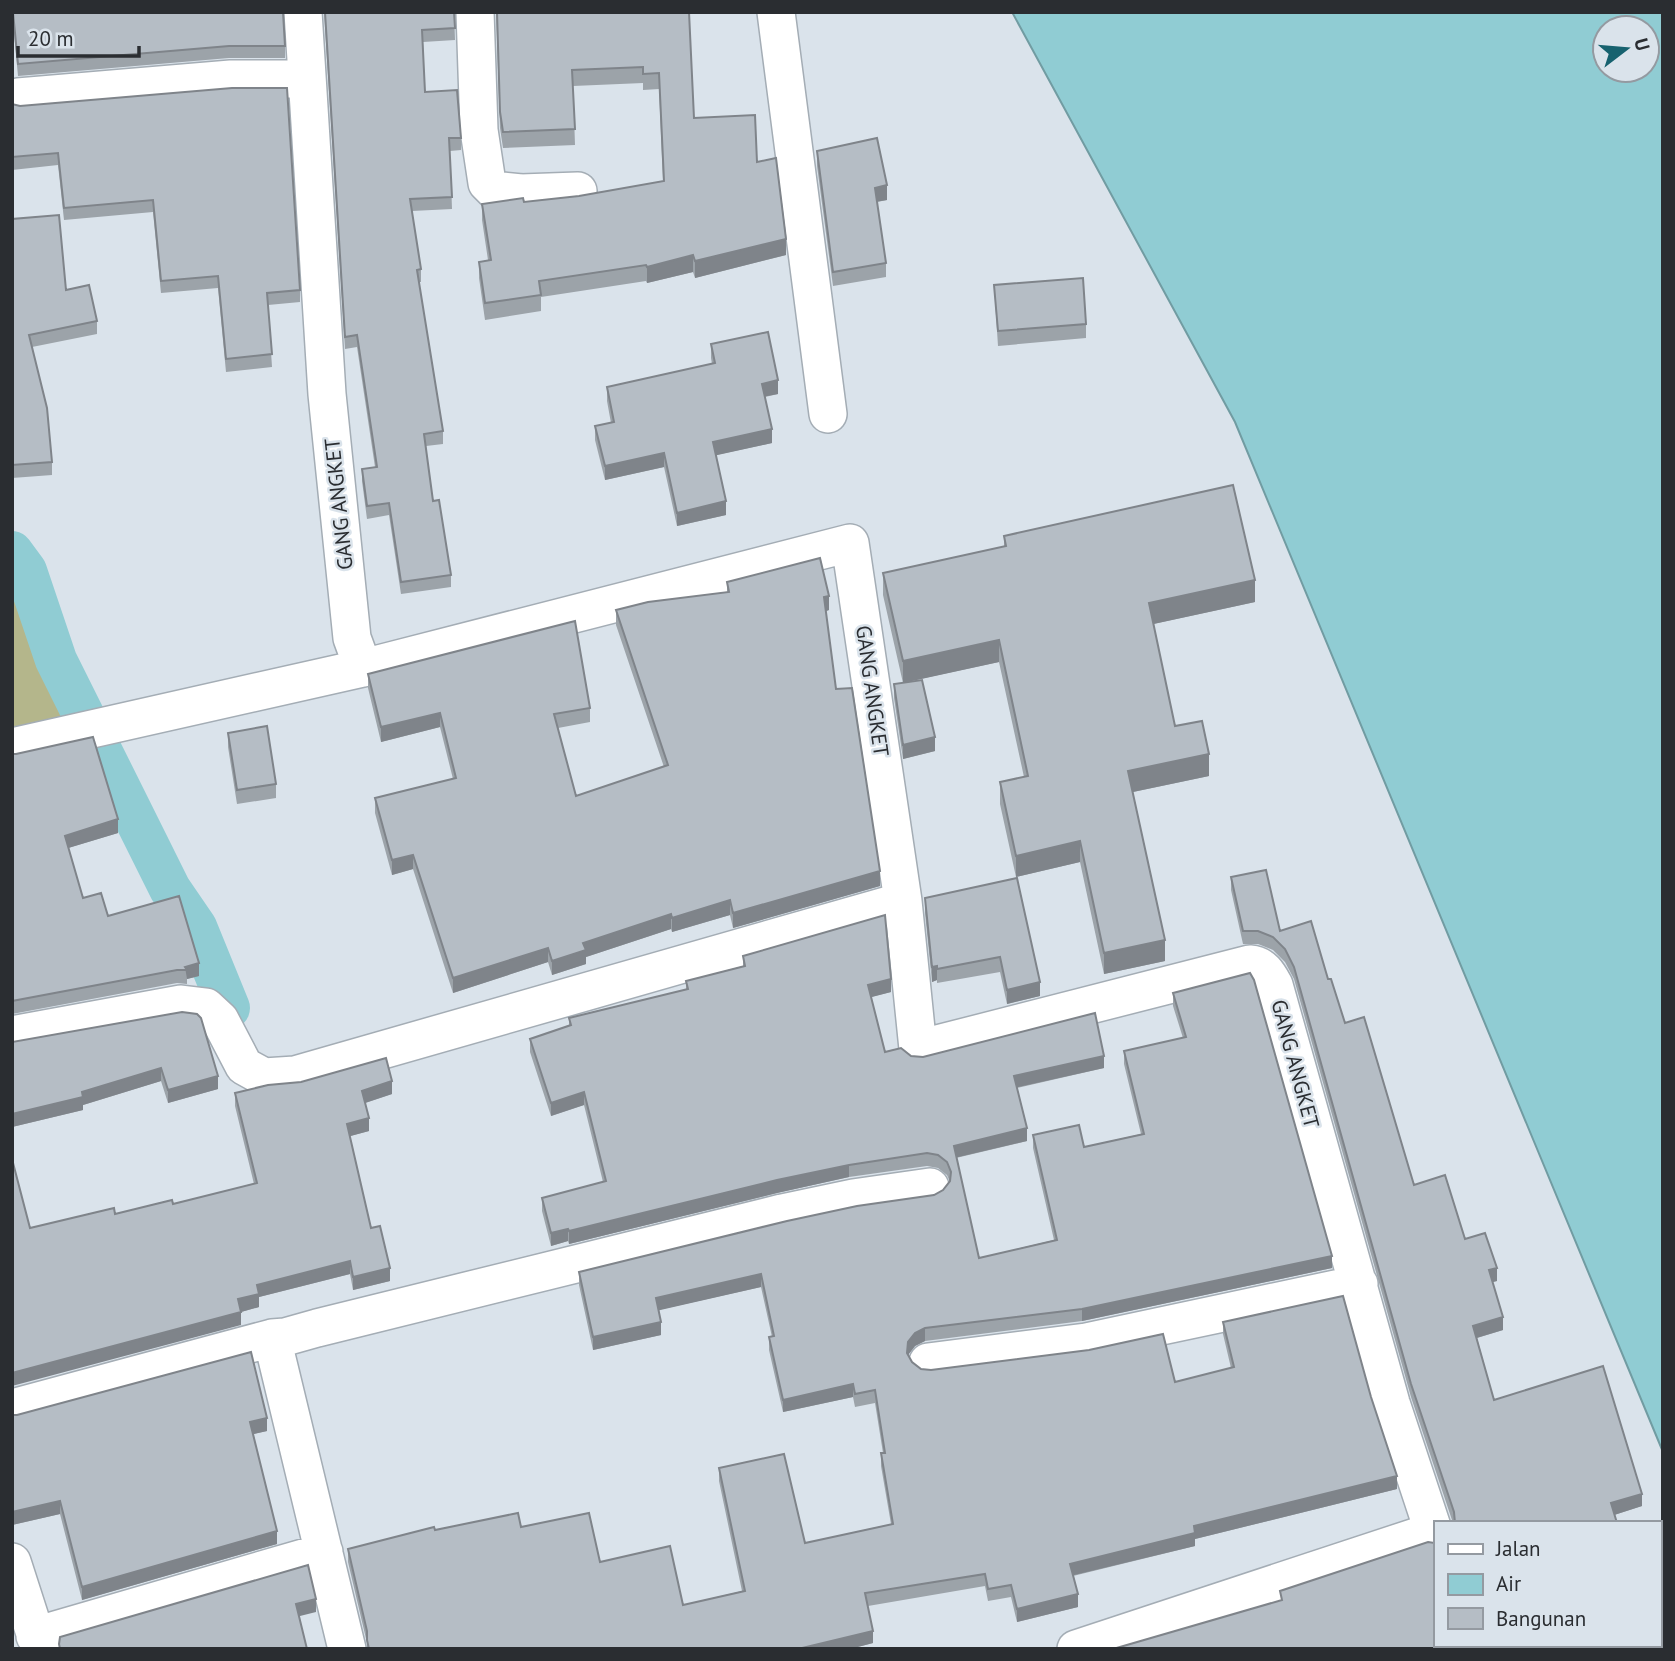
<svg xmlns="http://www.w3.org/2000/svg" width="1675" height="1661" viewBox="0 0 1675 1661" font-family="'PT Sans',sans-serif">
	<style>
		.green { fill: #b4b68b }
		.water { fill: #90ccd3; stroke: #719ca2; stroke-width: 2; fill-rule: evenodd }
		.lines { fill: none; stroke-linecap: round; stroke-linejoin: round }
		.canal { stroke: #90ccd3; stroke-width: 42 }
		.street-casing { stroke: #a4adb5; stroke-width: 40 }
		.street { stroke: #fff; stroke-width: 37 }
		.wall { fill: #9ca3a9 }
		.shaded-wall { fill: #7f848a }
		.building { fill: #b5bdc5; stroke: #7f848a; stroke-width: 2 }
		.labels { text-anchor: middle; stroke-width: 5; stroke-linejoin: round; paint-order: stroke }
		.street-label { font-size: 21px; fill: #2a2d31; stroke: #dae3eb }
	</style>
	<rect width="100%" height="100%" fill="#dae3eb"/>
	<path class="green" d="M 12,580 L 37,631 L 60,692 L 63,735 L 12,747 Z"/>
	<path class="water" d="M 1012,12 L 1663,12 L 1663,1452 L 1235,422 ZM 1605,28 L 1647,28 L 1647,70 L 1605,70 Z"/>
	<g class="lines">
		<path class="canal" d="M 12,552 L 26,571 L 56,660 L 170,889 L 196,927 L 229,1008"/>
		<g class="street-casing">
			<path id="street" d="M 303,12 L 327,394 L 352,638 L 363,668 L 850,543 L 903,901 L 918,1049 L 1250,964 C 1263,965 1268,974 1274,985 L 1391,1403 L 1435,1536
				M 475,12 L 479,130 L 487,183 L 494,190 L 521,193 L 578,191
				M 776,12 L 828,414
				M 18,97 L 231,79 L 305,79
				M 12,747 L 363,668
				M 12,1035 L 181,1004 L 206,1007 L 220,1020 L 244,1066 L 264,1077 L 295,1075 L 903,901
				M 272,1338 L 347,1649
				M 928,1362 L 1086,1342 L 1359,1284
				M 12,1408 L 272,1338 L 285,1337 L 317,1328 L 782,1213 L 853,1198 L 930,1187
				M 12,1562 L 40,1649
				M 35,1636 L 324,1552
				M 1469,1645 L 1470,1649
				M 1076,1649 L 1434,1531"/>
		</g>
		<use href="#street" class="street"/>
	</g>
	<path class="wall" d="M 12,12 L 285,46 L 285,58 L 229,58 L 18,76 Z
		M 324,12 L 454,12 L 455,40 L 423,42 L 425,92 L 461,138 L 461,150 L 450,151 L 452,209 L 412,211 L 421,269 L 421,282 L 419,282 L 443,431 L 443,444 L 426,446 L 433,501 L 451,575 L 451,587 L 401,594 L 389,515 L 367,519 L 362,481 L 362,469 L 375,467 L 357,347 L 345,349 Z
		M 496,12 L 689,12 L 694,118 L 757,162 L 786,255 L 695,278 L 693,272 L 647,283 L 646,281 L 541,297 L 541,311 L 485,320 L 479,278 L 479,262 L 488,260 L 482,220 L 482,204 L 524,202 L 579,196 L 663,181 L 659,89 L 643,90 L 643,83 L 573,86 L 575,145 L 503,148 L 500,128 Z
		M 12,104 L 300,290 L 300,302 L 268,305 L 272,367 L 226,372 L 218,288 L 161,293 L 153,212 L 64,220 L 58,165 L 12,170 Z
		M 817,151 L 887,200 L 877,202 L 886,263 L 886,277 L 833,286 L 817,166 Z
		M 12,219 L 66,290 L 97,321 L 97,334 L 32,347 L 52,462 L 52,475 L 12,478 Z
		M 994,285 L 1086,324 L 1086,338 L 998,346 Z
		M 711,344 L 778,394 L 765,397 L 772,443 L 716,455 L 726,515 L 677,526 L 664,467 L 605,480 L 595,440 L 595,426 L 611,423 L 607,401 L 607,387 L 712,364 L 711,358 Z
		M 1004,536 L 1255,602 L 1153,624 L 1175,726 L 1209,776 L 1133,792 L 1165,961 L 1104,974 L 1080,862 L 1016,877 L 1000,804 L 1000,782 L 1024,777 L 999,662 L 906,682 L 935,751 L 903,759 L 894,698 L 894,684 L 903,683 L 883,595 L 883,573 L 1004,547 Z
		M 727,582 L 829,610 L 825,611 L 836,689 L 880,886 L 733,928 L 730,915 L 672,932 L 671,929 L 586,957 L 586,964 L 552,975 L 548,962 L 453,993 L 413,869 L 392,875 L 375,813 L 375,798 L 453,779 L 440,727 L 381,742 L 368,688 L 368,674 L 590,708 L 590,722 L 558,728 L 576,796 L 664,767 L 616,625 L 616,610 L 727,592 Z
		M 228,733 L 276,784 L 276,798 L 237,804 L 228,747 Z
		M 12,754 L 118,833 L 68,848 L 83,898 L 108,916 L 199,976 L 187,979 L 187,984 L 177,983 L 12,1014 Z
		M 1231,877 L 1280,931 L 1328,979 L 1345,1023 L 1414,1185 L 1465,1239 L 1497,1281 L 1492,1282 L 1503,1330 L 1477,1338 L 1494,1400 L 1642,1506 L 1614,1515 L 1617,1523 L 1453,1523 L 1411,1397 L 1294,979 L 1285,962 L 1273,950 L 1258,944 L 1243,944 L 1231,890 Z
		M 1017,878 L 1040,996 L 1007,1004 L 1000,972 L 937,983 L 937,980 L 932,982 L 925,913 L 925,898 Z
		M 743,956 L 891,992 L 871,997 L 885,1052 L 911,1056 L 1104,1068 L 1017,1088 L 1027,1141 L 956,1158 L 979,1258 L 1054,1240 L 1033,1148 L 1033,1135 L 1084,1147 L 1141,1134 L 1124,1064 L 1124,1051 L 1183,1038 L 1173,1006 L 1173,993 L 1332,1268 L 1082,1321 L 925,1341 L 915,1346 L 908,1355 L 912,1362 L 921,1369 L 931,1370 L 1175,1382 L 1231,1368 L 1223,1334 L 1223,1322 L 1397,1489 L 1195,1539 L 1195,1546 L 1073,1576 L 1078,1607 L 1017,1622 L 1011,1597 L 988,1601 L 985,1586 L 868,1606 L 873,1643 L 850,1649 L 367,1649 L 367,1643 L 348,1562 L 348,1549 L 435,1530 L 521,1527 L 600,1562 L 683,1605 L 742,1591 L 719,1481 L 719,1468 L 805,1543 L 891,1524 L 881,1466 L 881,1453 L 883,1453 L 875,1403 L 855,1407 L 853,1397 L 783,1412 L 769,1350 L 769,1337 L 772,1337 L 761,1287 L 658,1310 L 661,1335 L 593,1350 L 579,1285 L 579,1272 L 934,1195 L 943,1190 L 950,1182 L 947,1175 L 938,1168 L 927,1166 L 849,1177 L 777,1193 L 569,1244 L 568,1241 L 551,1246 L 542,1211 L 542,1198 L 603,1182 L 584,1105 L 551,1116 L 530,1052 L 530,1039 L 569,1026 L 569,1018 L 686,990 L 686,981 L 743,966 Z
		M 182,1012 L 218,1089 L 168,1103 L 161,1081 L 83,1105 L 83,1110 L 12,1127 L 12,1042 Z
		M 235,1093 L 392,1094 L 365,1103 L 369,1131 L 350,1136 L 371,1228 L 390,1281 L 353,1290 L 350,1274 L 259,1297 L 259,1307 L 241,1312 L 241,1325 L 30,1228 L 173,1204 L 254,1184 L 235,1106 Z
		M 12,1415 L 267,1431 L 253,1434 L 277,1544 L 82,1600 L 60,1514 L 12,1525 Z"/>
	<path class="shaded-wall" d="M 887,185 L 887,200 L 875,202 L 875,188 Z
		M 786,239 L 786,255 L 695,278 L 695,261 Z
		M 693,255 L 693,272 L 647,283 L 647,267 Z
		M 778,380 L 778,394 L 762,397 L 762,384 Z
		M 772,429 L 772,443 L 713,456 L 713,442 Z
		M 664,453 L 664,467 L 605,480 L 605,466 Z
		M 726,501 L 726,515 L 677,526 L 677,513 Z
		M 1255,580 L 1255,602 L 1149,625 L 1149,603 Z
		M 829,596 L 829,610 L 824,612 L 824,597 Z
		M 999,640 L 999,662 L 903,683 L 903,661 Z
		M 440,713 L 440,727 L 381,742 L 381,727 Z
		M 935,737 L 935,751 L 903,759 L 903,745 Z
		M 1209,754 L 1209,776 L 1128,793 L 1128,771 Z
		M 118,819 L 118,833 L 65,849 L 65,836 Z
		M 1080,841 L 1080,862 L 1016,877 L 1016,856 Z
		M 413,855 L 413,869 L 392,875 L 392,860 Z
		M 880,871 L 880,886 L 733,928 L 733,913 Z
		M 730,900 L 730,915 L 672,932 L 672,918 Z
		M 671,914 L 671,929 L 586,957 L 586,964 L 552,975 L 552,961 L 583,943 Z
		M 1165,940 L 1165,961 L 1104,974 L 1104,953 Z
		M 548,948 L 548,962 L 453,993 L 453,978 Z
		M 199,963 L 199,976 L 187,979 L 185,967 Z
		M 937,966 L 937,980 L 932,982 L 932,967 Z
		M 891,979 L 891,992 L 868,998 L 868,985 Z
		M 1040,982 L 1040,996 L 1007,1004 L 1007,990 Z
		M 1104,1056 L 1104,1068 L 1014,1088 L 1014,1076 Z
		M 161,1068 L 161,1081 L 83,1105 L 83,1110 L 12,1127 L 12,1114 Z
		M 218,1076 L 218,1089 L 168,1103 L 168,1090 Z
		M 392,1081 L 392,1094 L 362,1104 L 362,1091 Z
		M 584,1092 L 584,1105 L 551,1116 L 551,1103 Z
		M 369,1118 L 369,1131 L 347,1137 L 347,1124 Z
		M 1027,1128 L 1027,1141 L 954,1158 L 954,1146 Z
		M 849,1165 L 849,1177 L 777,1193 L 569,1244 L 569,1231 L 777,1180 Z
		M 568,1229 L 568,1241 L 551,1246 L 551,1233 Z
		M 1332,1256 L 1332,1268 L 1082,1321 L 1082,1309 Z
		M 350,1261 L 350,1274 L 259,1297 L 259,1307 L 241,1312 L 241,1325 L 12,1386 L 12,1373 L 238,1299 L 257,1285 Z
		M 390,1268 L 390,1281 L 353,1290 L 353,1277 Z
		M 1497,1268 L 1497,1281 L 1489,1283 L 1489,1270 Z
		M 761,1274 L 761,1287 L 656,1311 L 656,1298 Z
		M 1503,1317 L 1503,1330 L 1473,1339 L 1473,1326 Z
		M 661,1322 L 661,1335 L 593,1350 L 593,1337 Z
		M 925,1328 L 925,1341 L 915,1346 L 908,1355 L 907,1353 L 908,1342 L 915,1333 Z
		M 853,1384 L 853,1397 L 783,1412 L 783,1400 Z
		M 267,1418 L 267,1431 L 250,1435 L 250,1422 Z
		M 1397,1476 L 1397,1489 L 1195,1539 L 1195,1546 L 1070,1576 L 1070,1564 L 1194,1526 Z
		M 1642,1494 L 1642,1506 L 1611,1516 L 1611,1503 Z
		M 60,1501 L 60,1514 L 12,1525 L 12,1512 Z
		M 277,1531 L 277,1544 L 82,1600 L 82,1587 Z
		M 1078,1594 L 1078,1607 L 1017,1622 L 1017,1609 Z
		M 316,1599 L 316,1612 L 296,1617 L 296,1604 Z
		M 873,1631 L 873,1643 L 850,1649 L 798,1649 Z"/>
	<path class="building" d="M 13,12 L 283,12 L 285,46 L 229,46 L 18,64 Z
		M 325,12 L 454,12 L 455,28 L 422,30 L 425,92 L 457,90 L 461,138 L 449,138 L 452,197 L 410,199 L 421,269 L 417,270 L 443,431 L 424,434 L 433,501 L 439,500 L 451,575 L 401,582 L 389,503 L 367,506 L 362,469 L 377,467 L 357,335 L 345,337 Z
		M 497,12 L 689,12 L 694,118 L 755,115 L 757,162 L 776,158 L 786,239 L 695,261 L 693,255 L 647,267 L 646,265 L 539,281 L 541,295 L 485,303 L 479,262 L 491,260 L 482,204 L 523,198 L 524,202 L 579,196 L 664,181 L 659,73 L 643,74 L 643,67 L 572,70 L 575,129 L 503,132 L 500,112 Z
		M 232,88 L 287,88 L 300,290 L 267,293 L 272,354 L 226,359 L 218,276 L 161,281 L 153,200 L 64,208 L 58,153 L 12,157 L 12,104 L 20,106 Z
		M 877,138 L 887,185 L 875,188 L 886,263 L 833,272 L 817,151 Z
		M 59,215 L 66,290 L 89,285 L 97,321 L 29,335 L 47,408 L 52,462 L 12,465 L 12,219 Z
		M 1083,278 L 1086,324 L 998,331 L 994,285 Z
		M 768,332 L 778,380 L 762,384 L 772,429 L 713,442 L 726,501 L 677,513 L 664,453 L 605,466 L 595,426 L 614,422 L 607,387 L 715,363 L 711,344 Z
		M 1233,485 L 1255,580 L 1149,603 L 1175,726 L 1202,721 L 1209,754 L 1128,771 L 1165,940 L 1104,953 L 1080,841 L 1016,856 L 1000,782 L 1028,776 L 999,640 L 903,661 L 883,573 L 1006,546 L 1004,536 Z
		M 820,558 L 829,596 L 824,597 L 836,689 L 852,688 L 880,871 L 733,913 L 730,900 L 672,918 L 671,914 L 583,943 L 586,950 L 552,961 L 548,948 L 453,978 L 413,855 L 392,860 L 375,798 L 456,778 L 440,713 L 381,727 L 368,674 L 575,621 L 590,708 L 554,714 L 576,796 L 668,765 L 616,610 L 648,602 L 729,592 L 727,582 Z
		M 922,680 L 935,737 L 903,745 L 894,684 Z
		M 267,726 L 276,784 L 237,790 L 228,733 Z
		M 93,737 L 118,819 L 65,836 L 83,898 L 101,893 L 108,916 L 179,896 L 199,963 L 185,967 L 187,970 L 177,970 L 12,1001 L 12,754 L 16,754 Z
		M 1266,870 L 1280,931 L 1311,921 L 1328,979 L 1331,979 L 1345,1023 L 1364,1017 L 1414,1185 L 1445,1175 L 1465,1239 L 1485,1233 L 1497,1268 L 1489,1270 L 1503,1317 L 1473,1326 L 1494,1400 L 1603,1366 L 1642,1494 L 1611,1503 L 1617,1523 L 1455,1523 L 1454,1512 L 1411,1384 L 1294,967 L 1285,949 L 1273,937 L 1258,931 L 1243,931 L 1231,877 Z
		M 1017,878 L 1040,982 L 1007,990 L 1000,957 L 937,969 L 937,966 L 932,967 L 925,898 Z
		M 885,915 L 891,979 L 868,985 L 885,1052 L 901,1048 L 911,1056 L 923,1057 L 1095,1013 L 1104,1056 L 1014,1076 L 1027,1128 L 954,1146 L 979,1258 L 1057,1240 L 1033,1135 L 1079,1125 L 1084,1147 L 1144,1134 L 1124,1051 L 1186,1037 L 1173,993 L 1250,973 L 1254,980 L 1332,1256 L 1082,1309 L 925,1328 L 915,1333 L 908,1342 L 907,1353 L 912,1362 L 921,1369 L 931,1370 L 1089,1350 L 1163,1334 L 1175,1382 L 1234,1367 L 1223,1322 L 1343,1296 L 1371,1397 L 1397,1476 L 1194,1526 L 1195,1533 L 1070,1564 L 1078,1594 L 1017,1609 L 1011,1585 L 988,1589 L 985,1574 L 865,1593 L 873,1631 L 798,1649 L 369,1649 L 367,1640 L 367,1631 L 348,1549 L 434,1527 L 435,1530 L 518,1513 L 521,1527 L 589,1513 L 600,1562 L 670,1546 L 683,1605 L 745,1591 L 719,1468 L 784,1454 L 805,1543 L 893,1524 L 881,1453 L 885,1453 L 875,1390 L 855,1394 L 853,1384 L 783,1400 L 769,1337 L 774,1336 L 761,1274 L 656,1298 L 661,1322 L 593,1337 L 579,1272 L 787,1221 L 857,1206 L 934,1195 L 943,1190 L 950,1181 L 951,1172 L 947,1162 L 938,1155 L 927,1153 L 849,1165 L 777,1180 L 569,1231 L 568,1229 L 551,1233 L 542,1198 L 606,1181 L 584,1092 L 551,1103 L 530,1039 L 571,1025 L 569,1018 L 688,989 L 686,981 L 745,966 L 743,956 Z
		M 182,1012 L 197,1014 L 201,1018 L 218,1076 L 168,1090 L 161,1068 L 82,1092 L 83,1097 L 12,1114 L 12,1042 Z
		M 386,1058 L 392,1081 L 362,1091 L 369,1118 L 347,1124 L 371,1228 L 380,1226 L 390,1268 L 353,1277 L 350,1261 L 257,1285 L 259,1294 L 238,1299 L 241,1312 L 12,1373 L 12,1159 L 30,1228 L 114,1208 L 115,1214 L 172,1200 L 173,1204 L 257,1183 L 235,1093 L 268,1085 L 301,1082 Z
		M 251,1352 L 267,1418 L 250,1422 L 277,1531 L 82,1587 L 60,1501 L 12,1512 L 12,1415 L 17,1415 Z
		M 1428,1542 L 1435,1543 L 1435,1645 L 1453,1645 L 1454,1649 L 1113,1649 L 1282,1600 L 1280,1591 Z
		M 308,1565 L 316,1599 L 296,1604 L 307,1649 L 60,1649 L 59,1644 L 60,1637 Z
		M 1659,1565 L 1663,1576 L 1663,1649 L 1486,1649 L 1488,1645 L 1659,1645 Z"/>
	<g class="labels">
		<g class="street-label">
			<text transform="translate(339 504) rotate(-96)" y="7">GANG ANGKET</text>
			<text transform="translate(872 691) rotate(82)" y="7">GANG ANGKET</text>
			<text transform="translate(1295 1064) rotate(75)" y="7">GANG ANGKET</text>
		</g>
	</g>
	<rect width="1675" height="1661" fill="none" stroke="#2a2d31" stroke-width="28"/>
	<rect x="1434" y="1521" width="228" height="126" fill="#dae3eb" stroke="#949aa1" stroke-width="2"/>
	<rect x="1448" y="1544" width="35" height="10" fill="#ffffff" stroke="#949aa1" stroke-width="2"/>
	<text x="1496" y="1556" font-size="21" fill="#2a2d31">Jalan</text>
	<rect x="1448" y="1574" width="35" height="21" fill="#90ccd3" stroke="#949aa1" stroke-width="2"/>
	<text x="1496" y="1591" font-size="21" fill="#2a2d31">Air</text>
	<rect x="1448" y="1608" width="35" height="21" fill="#b5bdc5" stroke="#949aa1" stroke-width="2"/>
	<text x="1496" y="1626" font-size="21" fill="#2a2d31">Bangunan</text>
	<g transform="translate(1626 49) rotate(74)"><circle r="33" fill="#dae3eb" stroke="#949aa1" stroke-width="2"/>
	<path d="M0-5L12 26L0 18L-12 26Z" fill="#17626f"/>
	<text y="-10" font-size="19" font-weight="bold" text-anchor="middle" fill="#2a2d31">U</text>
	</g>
	<path d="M18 46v10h121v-10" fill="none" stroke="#2a2d31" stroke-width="3.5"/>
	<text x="28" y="46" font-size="21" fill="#2a2d31" stroke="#dae3eb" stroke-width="5" paint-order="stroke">20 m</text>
</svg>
